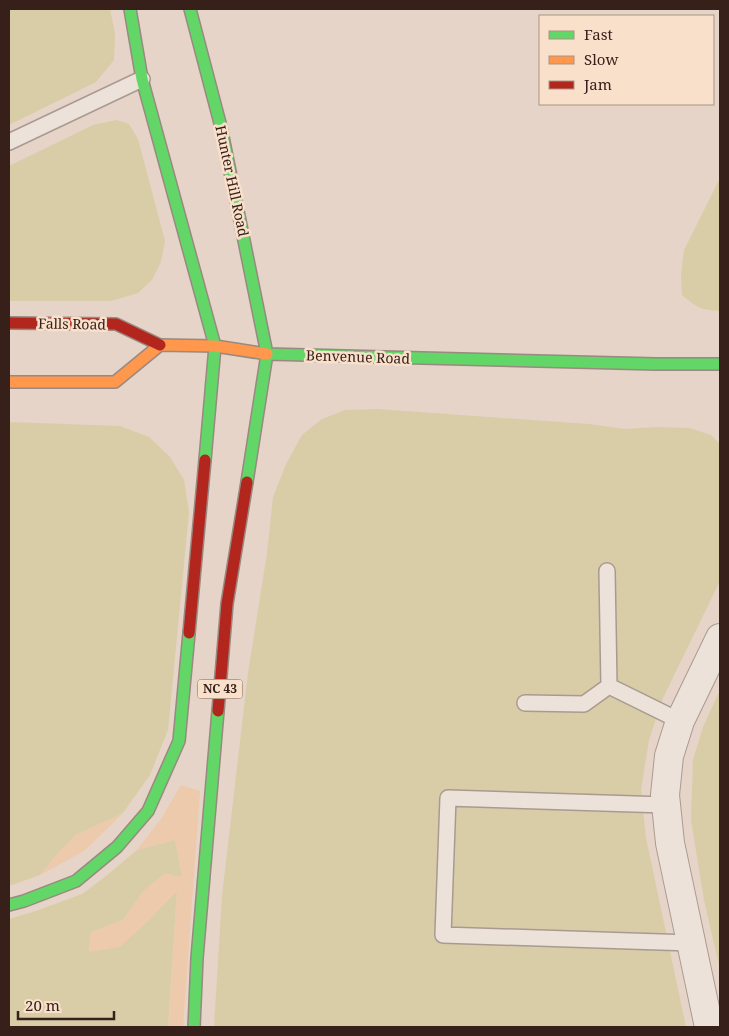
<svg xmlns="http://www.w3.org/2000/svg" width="729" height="1036" viewBox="0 0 729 1036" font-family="'Noto Serif',serif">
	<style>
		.green { fill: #d9cda8 }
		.sand { fill: #eccaab }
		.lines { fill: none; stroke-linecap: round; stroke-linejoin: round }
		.lane-casing { stroke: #a99a91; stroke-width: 18 }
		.street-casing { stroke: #a99a91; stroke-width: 30 }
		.fast-casing { stroke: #998981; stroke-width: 14 }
		.slow-casing { stroke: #998981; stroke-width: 14 }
		.jam-casing { stroke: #998981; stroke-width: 14 }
		.lane { stroke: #ece2da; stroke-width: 15 }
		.street { stroke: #ece2da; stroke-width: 28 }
		.fast { stroke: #63d668; stroke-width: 11 }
		.slow { stroke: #ff974d; stroke-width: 11 }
		.jam { stroke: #b3261e; stroke-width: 11 }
		.labels { text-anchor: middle; stroke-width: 5; stroke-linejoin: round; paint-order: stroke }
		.shield { fill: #f8e0cb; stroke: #715a4f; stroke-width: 1 }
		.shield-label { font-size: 12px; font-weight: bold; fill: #37201a }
		.street-label { font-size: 14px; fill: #37201a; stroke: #f8e0cb }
	</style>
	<rect width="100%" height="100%" fill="#e5d4c7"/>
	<path class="green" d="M 9,9 L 110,9 L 115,34 L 114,60 L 96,82 L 9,125 Z
		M 116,120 L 129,124 L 138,139 L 165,241 L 161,262 L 152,280 L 138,293 L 111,301 L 9,301 L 9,166 L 93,125 Z
		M 720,178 L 720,311 C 701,310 696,307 682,295 L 681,275 L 684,250 Z
		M 377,409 L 589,424 L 625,429 L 656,427 L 689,428 L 711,435 L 720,444 L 720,581 L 663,698 L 649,740 L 641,790 L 646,838 L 686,1027 L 214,1027 L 222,896 L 248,673 L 267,553 L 273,497 L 286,464 L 302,435 L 322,419 L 345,410 Z
		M 9,422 L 120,426 L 149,437 L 170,457 L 184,480 L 189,512 L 168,730 L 150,775 L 123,813 L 76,835 L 58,853 L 40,875 L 9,886 Z
		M 720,690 L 720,970 L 704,900 L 691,820 L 693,760 L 703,727 Z
		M 175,840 L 182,877 L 144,890 L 123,920 L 91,932 L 89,951 L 146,923 L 177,890 L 168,1027 L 9,1027 L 9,919 L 36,911 L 82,894 L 106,876 L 137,850 Z"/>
	<path class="sand" d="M 181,785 L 200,791 L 183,1027 L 168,1027 L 177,891 L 146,923 L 120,947 L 89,952 L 91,932 L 123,920 L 144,890 L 165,873 L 182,877 L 175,840 L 137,850 L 161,819 Z
		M 123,813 L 84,851 L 40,875 L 58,853 L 76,835 Z"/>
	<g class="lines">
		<g class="lane-casing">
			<path id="lane" d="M 9,142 L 142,79
				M 607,571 L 609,686 L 680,721
				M 525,703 L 584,704 L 609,686
				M 666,805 L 448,798 L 443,935 L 691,943"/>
		</g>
		<g class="street-casing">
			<path id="street" d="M 709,1027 L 670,843 L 665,795 L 669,756 L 680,721 L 720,638"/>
		</g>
		<g class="fast-casing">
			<path id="fast" d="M 130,9 L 142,79 L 215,346
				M 190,9 L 221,127 L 267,354
				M 267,354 L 656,364 L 720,364
				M 205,460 L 215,346
				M 247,482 L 267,354
				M 9,905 L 24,901 L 76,881 L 117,847 L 148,811 L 179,741 L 189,633
				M 194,1027 L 197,958 L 218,711"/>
		</g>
		<g class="slow-casing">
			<path id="slow" d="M 9,382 L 115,382 L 160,345 L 215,346 L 267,354"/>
		</g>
		<g class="jam-casing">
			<path id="jam" d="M 9,323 L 116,324 L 160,345
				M 189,633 L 205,460
				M 218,711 L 227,604 L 247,482"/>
		</g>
		<use href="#lane" class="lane"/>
		<use href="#street" class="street"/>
		<use href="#fast" class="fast"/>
		<use href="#slow" class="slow"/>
		<use href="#jam" class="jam"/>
	</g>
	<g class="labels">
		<rect class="shield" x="197.5" y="679.5" width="45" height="19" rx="4"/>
		<g class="shield-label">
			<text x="220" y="693">NC 43</text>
		</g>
		<g class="street-label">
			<text transform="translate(232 181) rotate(78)" y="5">Hunter Hill Road</text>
			<text transform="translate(72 324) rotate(1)" y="5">Falls Road</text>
			<text transform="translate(358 357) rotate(2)" y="5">Benvenue Road</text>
		</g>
	</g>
	<rect width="729" height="1036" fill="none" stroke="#37201a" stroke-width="20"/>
	<rect x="539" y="15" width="175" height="90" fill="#f8e0cb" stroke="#ab9384"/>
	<rect x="549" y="31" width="25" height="8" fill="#63d668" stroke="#ab9384"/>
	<text x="584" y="40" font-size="15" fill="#37201a">Fast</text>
	<rect x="549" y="56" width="25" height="8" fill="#ff974d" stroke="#ab9384"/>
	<text x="584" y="65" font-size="15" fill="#37201a">Slow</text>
	<rect x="549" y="81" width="25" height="8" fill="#b3261e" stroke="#ab9384"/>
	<text x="584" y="90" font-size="15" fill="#37201a">Jam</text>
	<path d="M18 1011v8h96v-8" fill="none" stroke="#37201a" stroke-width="2.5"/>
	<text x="25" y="1011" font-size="15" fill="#37201a" stroke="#f8e0cb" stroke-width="4" paint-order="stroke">20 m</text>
</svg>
